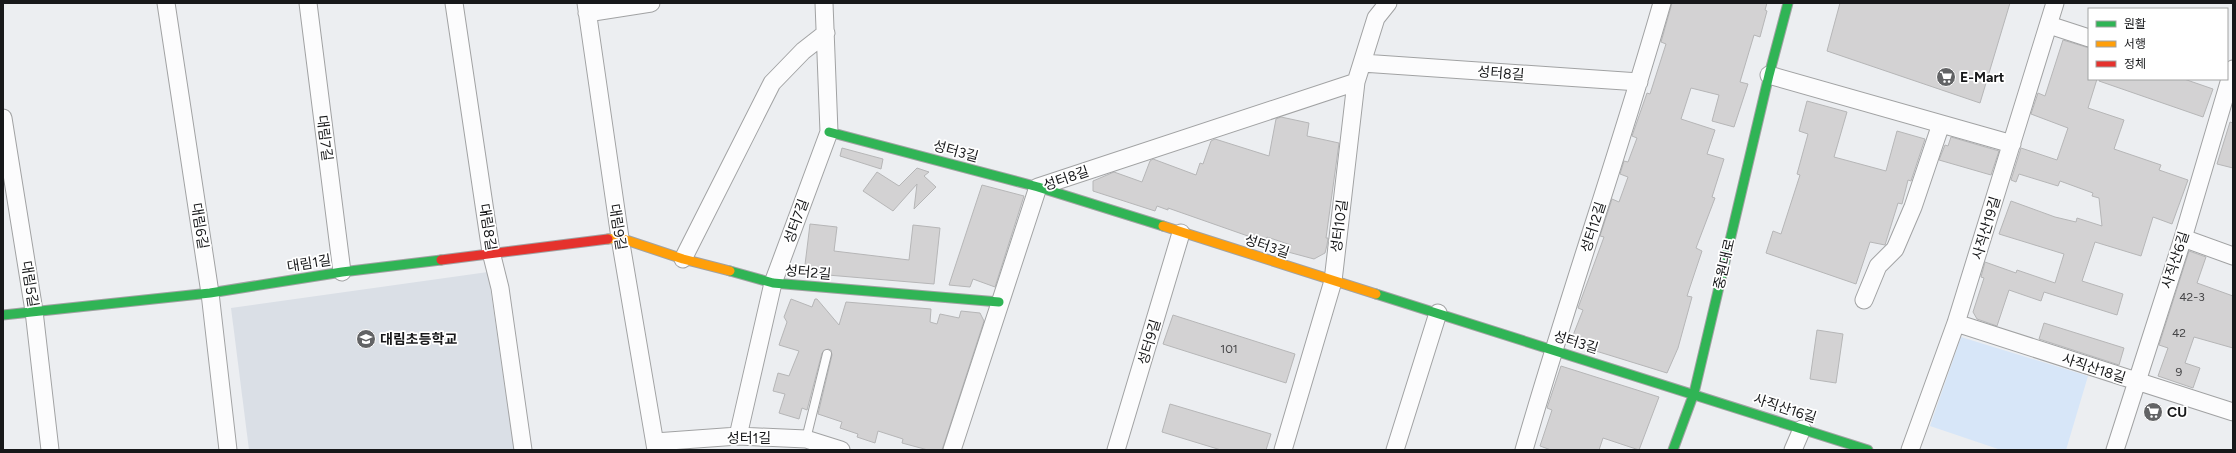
<svg xmlns="http://www.w3.org/2000/svg" width="2236" height="453" viewBox="0 0 2236 453" font-family="Figtree,'Noto Sans KR',sans-serif">
	<style>
		.built { fill: #dadfe6 }
		.green { fill: #d7e6f8 }
		.building { fill: #d3d2d3; stroke: #b6b6b7 }
		.lines { fill: none; stroke-linecap: round; stroke-linejoin: round }
		.lane-casing { stroke: #a1a2a3; stroke-width: 10 }
		.street-casing { stroke: #a1a2a3; stroke-width: 19 }
		.fast-casing { stroke: #a1a2a3; stroke-width: 11 }
		.slow-casing { stroke: #a1a2a3; stroke-width: 11 }
		.jam-casing { stroke: #a1a2a3; stroke-width: 11 }
		.lane { stroke: #fcfcfd; stroke-width: 8 }
		.street { stroke: #fcfcfd; stroke-width: 17 }
		.fast { stroke: #30b455; stroke-width: 9 }
		.slow { stroke: #ff9f0a; stroke-width: 9 }
		.jam { stroke: #e5322d; stroke-width: 9 }
		.labels { text-anchor: middle; stroke-width: 3.5; stroke-linejoin: round; paint-order: stroke }
		.number-label { font-size: 12px; fill: #464648 }
		.street-label { font-size: 14px; fill: #17181a; stroke: #fff }
		.poi-label { font-size: 14px; font-weight: bold; fill: #17181a; stroke: #fff; text-anchor: start }
	</style>
	<rect width="100%" height="100%" fill="#eceef1"/>
	<path class="built" d="M 488,272 L 514,450 L 249,450 L 231,308 Z"/>
	<path class="green" d="M 1961,337 L 2088,376 L 2066,450 L 2001,450 L 1930,426 Z"/>
	<path class="building" d="M 1672,3 L 1767,3 L 1765,10 L 1767,11 L 1760,37 L 1754,35 L 1740,82 L 1748,84 L 1734,127 L 1712,121 L 1719,95 L 1691,88 L 1681,119 L 1715,130 L 1707,154 L 1724,159 L 1712,197 L 1715,198 L 1696,248 L 1702,251 L 1687,296 L 1692,297 L 1678,348 L 1667,373 L 1570,343 L 1583,310 L 1578,308 L 1604,237 L 1600,236 L 1612,199 L 1619,202 L 1628,177 L 1620,174 L 1624,161 L 1628,162 L 1637,138 L 1632,136 L 1647,93 L 1650,94 L 1666,44 L 1661,42 Z
		M 1840,3 L 2010,3 L 1980,103 L 1827,51 Z
		M 2063,40 L 2089,48 L 2089,79 L 2097,79 L 2088,108 L 2124,120 L 2114,149 L 2161,165 L 2159,170 L 2188,180 L 2172,224 L 2153,217 L 2141,256 L 2095,242 L 2082,281 L 2123,294 L 2117,315 L 2044,292 L 2041,301 L 2009,290 L 1997,326 L 1977,319 L 1973,312 L 1984,278 L 1981,277 L 1985,262 L 2016,273 L 2017,270 L 2055,283 L 2064,254 L 1999,234 L 2011,201 L 2055,217 L 2076,222 L 2077,218 L 2102,226 L 2099,198 L 2092,196 L 2093,193 L 2060,181 L 2058,186 L 2019,174 L 2016,182 L 2011,180 L 2021,148 L 2057,160 L 2068,128 L 2031,114 L 2038,93 L 2045,96 Z
		M 2100,79 L 2184,79 L 2213,89 L 2203,117 L 2099,81 Z
		M 1807,101 L 1847,112 L 1834,157 L 1886,171 L 1897,131 L 1925,139 L 1911,181 L 1908,180 L 1902,204 L 1898,203 L 1885,245 L 1870,242 L 1856,284 L 1766,253 L 1773,231 L 1781,234 L 1800,175 L 1797,174 L 1808,134 L 1799,131 Z
		M 1281,117 L 1309,123 L 1307,136 L 1339,143 L 1326,238 L 1328,238 L 1327,245 L 1325,253 L 1314,259 L 1288,252 L 1291,245 L 1267,237 L 1265,242 L 1168,208 L 1168,210 L 1157,206 L 1155,211 L 1093,191 L 1093,181 L 1114,172 L 1142,182 L 1150,161 L 1153,159 L 1196,175 L 1200,163 L 1203,164 L 1211,141 L 1215,139 L 1269,156 L 1276,119 Z
		M 2230,122 L 2233,123 L 2233,168 L 2217,164 Z
		M 1951,137 L 1999,151 L 1991,175 L 1939,160 L 1945,145 L 1948,146 Z
		M 842,148 L 883,159 L 881,169 L 840,156 Z
		M 917,168 L 929,172 L 924,176 L 936,187 L 914,209 L 917,184 L 893,211 L 863,191 L 877,172 L 899,186 Z
		M 982,185 L 1024,196 L 995,287 L 973,279 L 970,287 L 949,285 Z
		M 810,224 L 837,227 L 834,251 L 909,260 L 913,225 L 940,228 L 934,284 L 804,273 Z
		M 2189,251 L 2206,257 L 2197,283 L 2233,296 L 2233,348 L 2194,337 L 2185,363 L 2200,368 L 2193,388 L 2158,376 L 2168,348 L 2159,345 Z
		M 791,299 L 812,307 L 815,299 L 817,299 L 839,325 L 846,302 L 931,309 L 930,322 L 937,324 L 940,314 L 959,318 L 961,311 L 980,313 L 984,321 L 942,450 L 928,450 L 902,443 L 903,439 L 878,431 L 875,443 L 857,437 L 858,434 L 840,428 L 842,422 L 818,414 L 832,355 L 831,350 L 828,349 L 822,353 L 807,410 L 802,408 L 799,419 L 779,413 L 785,394 L 773,391 L 778,373 L 789,376 L 799,351 L 779,345 L 787,322 L 784,317 Z
		M 1173,315 L 1295,354 L 1286,383 L 1163,344 Z
		M 2044,323 L 2124,348 L 2119,365 L 2039,339 Z
		M 1817,330 L 1843,334 L 1836,383 L 1810,379 Z
		M 1561,366 L 1659,397 L 1639,450 L 1603,438 L 1599,450 L 1551,450 L 1540,446 L 1552,410 L 1547,408 Z
		M 1170,404 L 1271,434 L 1266,450 L 1221,450 L 1162,432 Z"/>
	<g class="lines">
		<g class="lane-casing">
			<path id="lane" d="M 806,439 L 827,354"/>
		</g>
		<g class="street-casing">
			<path id="street" d="M 166,3 L 210,293 L 228,450
				M 308,3 L 342,272
				M 454,3 L 491,252 L 500,288 L 523,450
				M 586,3 L 620,238 L 656,450
				M 587,13 L 651,3
				M 2049,25 L 2089,38
				M 1362,63 L 1639,82
				M 1769,75 L 2012,144
				M 3,118 L 34,311 L 50,450
				M 2183,238 L 2233,256
				M 683,259 L 772,83 L 803,51 L 826,33
				M 1864,300 L 1878,266 L 1895,249 L 1913,207 L 1941,124
				M 1956,323 L 2233,412
				M 738,436 L 773,283 L 829,132 L 824,3
				M 655,442 L 738,436 L 806,439 L 841,450
				M 952,450 L 1038,187 L 1356,82
				M 1116,450 L 1181,233
				M 1283,450 L 1333,281 L 1356,82 L 1376,18 L 1388,3
				M 1395,450 L 1438,313
				M 1524,450 C 1567,300 1619,153 1662,3
				M 1793,450 L 1802,429
				M 1910,450 L 1956,323 L 2055,3
				M 2115,450 L 2183,238 L 2233,69"/>
		</g>
		<g class="fast-casing">
			<path id="fast" d="M 829,132 L 1038,187 L 1163,226
				M 730,271 L 773,283 L 999,302
				M 1376,294 L 1868,450
				M 3,315 L 210,293 L 342,272 L 441,260
				M 1673,450 L 1694,393 L 1769,75 L 1788,3"/>
		</g>
		<g class="slow-casing">
			<path id="slow" d="M 1163,226 L 1376,294
				M 608,239 L 620,238 L 683,259 L 730,271"/>
		</g>
		<g class="jam-casing">
			<path id="jam" d="M 441,260 L 608,239"/>
		</g>
		<use href="#lane" class="lane"/>
		<use href="#street" class="street"/>
		<use href="#fast" class="fast"/>
		<use href="#slow" class="slow"/>
		<use href="#jam" class="jam"/>
	</g>
	<defs>
		<g id="supermarket-disc" transform="scale(1)"><circle r="9.5" fill="#626365" stroke="#fff"/><path d="M-6-5.5h2.5l.6 2H6L4.5 2H-2.5L-4.4-4H-6ZM-1.5 3.2a1.3 1.3 0 1 0 .1 0ZM3 3.2a1.3 1.3 0 1 0 .1 0Z" fill="#fff"/></g>
		<g id="school-disc" transform="scale(1)"><circle r="9.5" fill="#626365" stroke="#fff"/><path d="M0-5L7-2L0 1L-7-2ZM-4 1L0 2.5L4 1V4Q0 6-4 4Z" fill="#fff"/></g>
	</defs>
	<g fill-rule="evenodd">
		<use href="#supermarket-disc" x="1946" y="77"/>
		<use href="#school-disc" x="366" y="339"/>
		<use href="#supermarket-disc" x="2153" y="412"/>
	</g>
	<g class="labels">
		<g class="number-label">
			<text x="2192" y="301">42-3</text>
			<text x="2179" y="337">42</text>
			<text x="1229" y="353">101</text>
			<text x="2179" y="376">9</text>
		</g>
		<g class="street-label">
			<text transform="translate(1501 73) rotate(4)" y="5">성터8길</text>
			<text transform="translate(325 138) rotate(83)" y="5">대림7길</text>
			<text transform="translate(956 151) rotate(15)" y="5">성터3길</text>
			<text transform="translate(1066 178) rotate(-19)" y="5">성터8길</text>
			<text transform="translate(796 221) rotate(-70)" y="5">성터7길</text>
			<text transform="translate(200 226) rotate(81)" y="5">대림6길</text>
			<text transform="translate(1339 226) rotate(-83)" y="5">성터10길</text>
			<text transform="translate(488 227) rotate(81)" y="5">대림8길</text>
			<text transform="translate(618 227) rotate(81)" y="5">대림9길</text>
			<text transform="translate(1593 227) rotate(-72)" y="5">성터12길</text>
			<text transform="translate(1986 228) rotate(-73)" y="5">사직산19길</text>
			<text transform="translate(1267 246) rotate(18)" y="5">성터3길</text>
			<text transform="translate(2175 260) rotate(-72)" y="5">사직산6길</text>
			<text transform="translate(309 263) rotate(-9)" y="5">대림1길</text>
			<text transform="translate(1724 264) rotate(-77)" y="5">중원대로</text>
			<text transform="translate(808 272) rotate(5)" y="5">성터2길</text>
			<text transform="translate(30 284) rotate(81)" y="5">대림5길</text>
			<text transform="translate(1149 342) rotate(-73)" y="5">성터9길</text>
			<text transform="translate(1576 342) rotate(17)" y="5">성터3길</text>
			<text transform="translate(2094 368) rotate(18)" y="5">사직산18길</text>
			<text transform="translate(1785 408) rotate(18)" y="5">사직산16길</text>
			<text x="749" y="443">성터1길</text>
		</g>
		<g class="poi-label">
			<text x="1960" y="82">E-Mart</text>
			<text x="380" y="344">대림초등학교</text>
			<text x="2167" y="417">CU</text>
		</g>
	</g>
	<rect width="2236" height="453" fill="none" stroke="#17181a" stroke-width="8"/>
	<rect x="2088" y="8" width="140" height="72" fill="#ffffff" stroke="#a2a3a3"/>
	<rect x="2096" y="21" width="20" height="6" fill="#30b455" stroke="#a2a3a3"/>
	<text x="2124" y="28" font-size="12" fill="#17181a">원활</text>
	<rect x="2096" y="41" width="20" height="6" fill="#ff9f0a" stroke="#a2a3a3"/>
	<text x="2124" y="48" font-size="12" fill="#17181a">서행</text>
	<rect x="2096" y="61" width="20" height="6" fill="#e5322d" stroke="#a2a3a3"/>
	<text x="2124" y="68" font-size="12" fill="#17181a">정체</text>
</svg>
